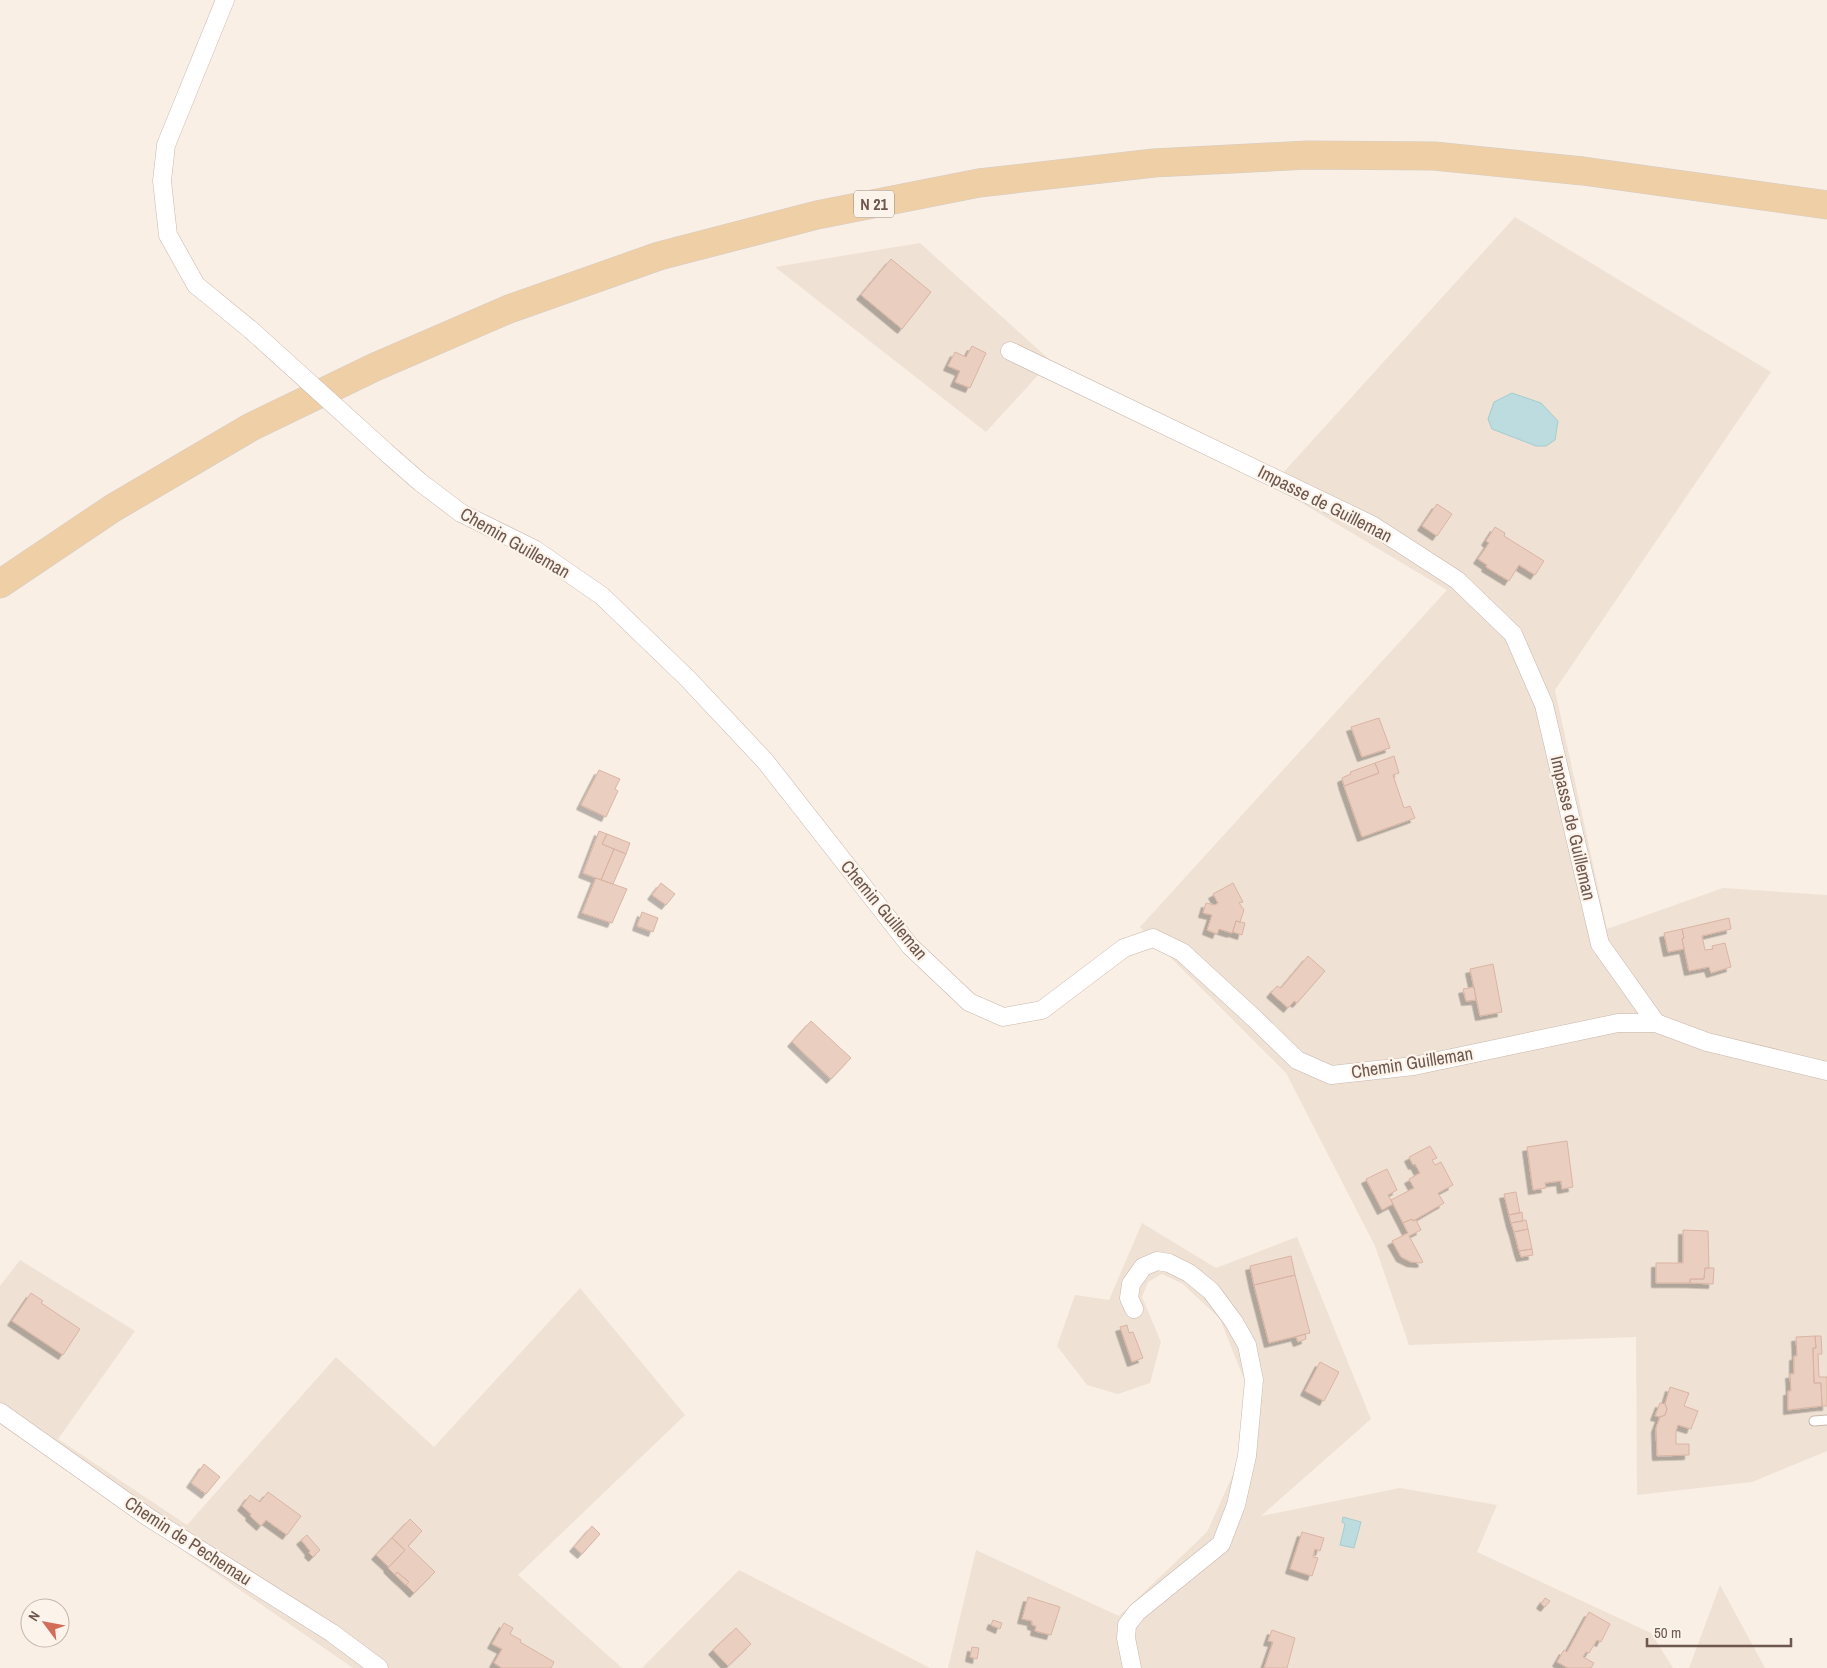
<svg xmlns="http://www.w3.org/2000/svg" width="1827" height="1668" viewBox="0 0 1827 1668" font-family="'Archivo Narrow',sans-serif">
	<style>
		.residential { fill: #efe1d4 }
		.water { fill: #bcdcdf; stroke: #a4cccf }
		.building { fill: #eacec0; stroke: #dab4a3; filter: url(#shadow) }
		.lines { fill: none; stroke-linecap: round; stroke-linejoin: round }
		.lane-casing { stroke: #c8b7ad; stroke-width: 11 }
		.street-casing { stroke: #c8b7ad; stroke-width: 19 }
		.primary-casing { stroke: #d4cdca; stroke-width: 29 }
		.lane { stroke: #fff; stroke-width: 9 }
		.street { stroke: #fff; stroke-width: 18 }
		.primary { stroke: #efcfa6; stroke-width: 28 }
		.street-bridge-casing { stroke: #c8b7ad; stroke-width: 19; stroke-linecap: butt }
		.street-bridge { stroke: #fff; stroke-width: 18 }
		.labels { text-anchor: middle; stroke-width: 4.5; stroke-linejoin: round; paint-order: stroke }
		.shield { fill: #fcf4ea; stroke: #99867d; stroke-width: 1 }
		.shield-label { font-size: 16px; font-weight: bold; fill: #6e574e }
		.street-label { font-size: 18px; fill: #6e574e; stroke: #fcf4ea }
	</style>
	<defs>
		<filter id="shadow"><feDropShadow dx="-4.5" dy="4.5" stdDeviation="0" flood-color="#0004"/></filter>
	</defs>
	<rect width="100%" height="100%" fill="#f9efe5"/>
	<path class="residential" d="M 1515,217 L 1771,372 L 1555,690 L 1607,929 L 1723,888 L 1827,895 L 1827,1451 L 1752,1482 L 1637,1495 L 1636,1337 L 1409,1345 L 1375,1246 L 1286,1073 L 1140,927 L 1447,590 L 1272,485 Z
		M 920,243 L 1051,361 L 986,432 L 775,267 Z
		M 1142,1223 L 1216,1268 L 1297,1237 L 1371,1419 L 1261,1516 L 1400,1488 L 1497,1505 L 1477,1552 L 1651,1633 L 1673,1668 L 948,1668 L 976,1550 L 1119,1616 L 1207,1532 L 1240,1459 L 1246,1384 L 1220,1319 L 1183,1284 L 1162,1274 L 1148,1282 L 1142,1297 L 1161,1342 L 1150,1383 L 1118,1394 L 1087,1385 L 1057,1346 L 1075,1295 L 1109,1300 Z
		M 20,1260 L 135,1331 L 58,1439 L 187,1525 L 336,1357 L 434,1447 L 580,1288 L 685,1415 L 518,1575 L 622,1668 L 353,1668 L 0,1424 L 0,1286 Z
		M 739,1570 L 930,1668 L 642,1668 Z
		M 1720,1585 L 1765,1668 L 1689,1668 Z"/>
	<path class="water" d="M 1512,393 L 1541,403 L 1558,421 L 1555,440 L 1546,446 L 1536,446 L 1492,429 L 1488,419 L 1494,402 Z
		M 1343,1517 L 1361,1522 L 1354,1548 L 1340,1545 L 1345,1524 L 1342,1522 Z"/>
	<path class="building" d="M 891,259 L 931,292 L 902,329 L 861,295 Z
		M 972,346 L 986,353 L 970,388 L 955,382 L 960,371 L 948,366 L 955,352 L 966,357 Z
		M 1437,504 L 1452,514 L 1437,536 L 1422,526 Z
		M 1495,527 L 1505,533 L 1504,536 L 1544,561 L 1535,575 L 1519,565 L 1509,581 L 1486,567 L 1487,565 L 1478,559 L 1489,543 L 1486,541 Z
		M 1379,718 L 1390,748 L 1362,757 L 1351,727 Z
		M 1394,756 L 1399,773 L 1393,775 L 1404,808 L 1410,806 L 1415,818 L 1362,837 L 1344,786 L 1379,773 L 1375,763 Z
		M 1375,763 L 1379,773 L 1344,786 L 1342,778 L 1351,774 L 1350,772 Z
		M 599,770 L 620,779 L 615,789 L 618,791 L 606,817 L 581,805 Z
		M 599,831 L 607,834 L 602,844 L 614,849 L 601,880 L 583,873 Z
		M 607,834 L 630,843 L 626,854 L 602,844 Z
		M 614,849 L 626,854 L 613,884 L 601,880 Z
		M 596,878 L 627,889 L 612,923 L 582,913 Z
		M 661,883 L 675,894 L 666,905 L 652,895 Z
		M 1233,883 L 1243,902 L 1239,903 L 1244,910 L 1240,922 L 1236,921 L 1232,933 L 1219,929 L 1217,934 L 1207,930 L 1212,915 L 1203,913 L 1206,903 L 1215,905 L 1218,903 L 1213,894 Z
		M 642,912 L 658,918 L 653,932 L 637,926 Z
		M 1729,918 L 1731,929 L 1702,936 L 1705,950 L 1713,949 L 1712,946 L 1725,943 L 1731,967 L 1711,973 L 1709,967 L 1689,971 L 1682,939 L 1684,938 L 1682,929 Z
		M 1236,921 L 1245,923 L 1242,935 L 1233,932 Z
		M 1682,929 L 1684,938 L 1682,939 L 1684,949 L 1668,952 L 1664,933 Z
		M 1308,956 L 1325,971 L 1297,1003 L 1294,1001 L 1288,1008 L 1271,993 L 1277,986 L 1281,988 Z
		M 1493,964 L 1502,1012 L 1480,1016 L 1470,969 Z
		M 1474,987 L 1476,1000 L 1466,1001 L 1463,989 Z
		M 811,1021 L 851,1058 L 831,1079 L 792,1042 Z
		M 1567,1141 L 1573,1187 L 1562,1189 L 1561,1181 L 1545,1183 L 1546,1188 L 1533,1190 L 1527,1147 Z
		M 1430,1146 L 1437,1158 L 1432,1160 L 1435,1165 L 1441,1162 L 1453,1185 L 1438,1193 L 1444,1203 L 1413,1221 L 1412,1219 L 1403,1223 L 1391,1200 L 1414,1188 L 1409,1179 L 1420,1173 L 1415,1164 L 1413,1165 L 1409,1157 Z
		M 1387,1169 L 1397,1190 L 1388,1195 L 1393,1204 L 1382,1210 L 1366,1179 Z
		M 1516,1192 L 1520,1213 L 1509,1215 L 1504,1194 Z
		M 1522,1212 L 1523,1221 L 1511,1223 L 1509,1215 Z
		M 1412,1219 L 1413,1221 L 1416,1220 L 1421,1230 L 1409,1236 L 1423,1262 L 1421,1263 L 1411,1262 L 1401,1257 L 1392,1241 L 1408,1233 L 1403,1223 Z
		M 1526,1220 L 1528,1229 L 1514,1232 L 1511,1223 Z
		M 1528,1229 L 1532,1249 L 1519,1251 L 1514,1232 Z
		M 1683,1230 L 1708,1231 L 1709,1268 L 1705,1268 L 1704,1279 L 1690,1279 L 1690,1283 L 1656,1283 L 1656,1263 L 1683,1263 Z
		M 1532,1249 L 1533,1255 L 1521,1257 L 1519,1251 Z
		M 1291,1256 L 1295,1275 L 1254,1285 L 1250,1266 Z
		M 1705,1268 L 1714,1268 L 1713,1284 L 1690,1283 L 1690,1279 L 1704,1279 Z
		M 1295,1275 L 1310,1333 L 1269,1343 L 1254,1285 Z
		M 31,1293 L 43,1301 L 41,1303 L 80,1329 L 63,1355 L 12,1321 Z
		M 1127,1325 L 1129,1333 L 1133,1332 L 1143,1358 L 1132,1362 L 1120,1327 Z
		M 1305,1334 L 1306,1339 L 1298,1342 L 1296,1337 Z
		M 1815,1336 L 1821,1336 L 1822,1354 L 1818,1354 L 1819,1377 L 1827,1377 L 1827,1406 L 1822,1406 L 1821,1383 L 1814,1383 L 1813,1348 L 1816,1348 Z
		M 1815,1336 L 1816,1348 L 1813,1348 L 1814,1383 L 1821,1383 L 1822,1406 L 1788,1410 L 1788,1391 L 1791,1391 L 1790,1374 L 1794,1374 L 1794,1356 L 1797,1356 L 1796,1337 Z
		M 1320,1362 L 1339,1372 L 1324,1401 L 1305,1391 Z
		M 1670,1387 L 1689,1393 L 1684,1406 L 1698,1411 L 1691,1429 L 1678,1425 L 1676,1431 L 1676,1444 L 1689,1444 L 1689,1455 L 1657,1456 L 1656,1428 L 1660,1417 L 1665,1415 L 1667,1409 L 1665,1404 Z
		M 1660,1403 L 1665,1404 L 1667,1409 L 1665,1415 L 1660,1417 L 1655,1416 Z
		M 204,1464 L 220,1477 L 206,1494 L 191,1483 Z
		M 268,1492 L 301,1516 L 287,1535 L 266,1520 L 261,1526 L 250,1516 L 251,1514 L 242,1506 L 250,1495 L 260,1502 Z
		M 410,1519 L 422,1531 L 408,1546 L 435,1572 L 414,1593 L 406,1585 L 409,1582 L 397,1572 L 395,1575 L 388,1568 L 405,1550 L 392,1538 Z
		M 592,1526 L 600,1534 L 582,1554 L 574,1547 Z
		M 1302,1532 L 1324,1538 L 1320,1551 L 1315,1549 L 1313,1557 L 1318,1558 L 1312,1576 L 1290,1569 Z
		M 307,1535 L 320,1550 L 313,1557 L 309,1553 L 310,1551 L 301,1540 Z
		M 392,1538 L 405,1550 L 389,1567 L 376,1555 Z
		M 397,1572 L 409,1582 L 406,1585 L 395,1575 Z
		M 1028,1597 L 1060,1607 L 1051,1635 L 1035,1631 L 1036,1626 L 1032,1625 L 1032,1621 L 1022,1619 Z
		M 1545,1598 L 1550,1601 L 1545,1607 L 1541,1604 Z
		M 1589,1612 L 1610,1624 L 1601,1642 L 1597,1640 L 1589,1653 L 1586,1652 L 1583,1657 L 1594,1663 L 1591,1668 L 1568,1668 L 1557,1662 L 1564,1650 L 1567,1652 Z
		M 993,1620 L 1002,1623 L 1000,1629 L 991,1625 Z
		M 504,1623 L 513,1628 L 510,1634 L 521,1640 L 520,1642 L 554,1662 L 551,1668 L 502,1668 L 494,1663 L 502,1649 L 492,1644 Z
		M 736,1628 L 751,1644 L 728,1666 L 713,1650 Z
		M 1272,1630 L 1295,1638 L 1287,1668 L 1264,1668 L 1273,1642 L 1268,1641 Z
		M 972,1647 L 979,1648 L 977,1659 L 970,1657 Z"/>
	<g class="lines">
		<g class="lane-casing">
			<path id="lane" d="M 1814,1421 L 1827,1420"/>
		</g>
		<g class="street-casing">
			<path id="street" d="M 225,0 L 166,145 L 162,181 L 168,235 L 196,285 L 251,330
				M 1010,351 L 1372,525 L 1457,580 L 1513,634 L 1544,705 L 1600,944 L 1656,1023
				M 388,454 L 420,482 L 461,513 L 534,549 L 602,596 L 688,679 L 765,761 L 910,946 L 969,1002 L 1003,1017 L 1042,1010 L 1124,948 L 1153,938 L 1182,952 L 1256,1020 L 1297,1060 L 1331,1075 L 1414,1066 L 1618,1023 L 1656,1023 L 1707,1042 L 1827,1071
				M 0,1412 L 148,1517 L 332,1633 L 379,1668
				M 1132,1668 L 1126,1638 L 1127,1625 L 1137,1612 L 1221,1544 L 1236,1505 L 1247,1456 L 1254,1380 L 1247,1345 L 1234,1322 L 1211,1291 L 1189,1273 L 1169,1263 L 1157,1261 L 1143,1267 L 1131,1284 L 1129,1298 L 1134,1309"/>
		</g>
		<g class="primary-casing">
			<path id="primary" d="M 0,584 L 113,508 L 251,427 L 375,367 L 509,309 L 659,256 L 817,215 L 979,183 L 1154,163 L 1308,155 L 1434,156 L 1583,171 L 1827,205"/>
		</g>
		<use href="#lane" class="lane"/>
		<use href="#street" class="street"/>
		<use href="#primary" class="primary"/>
		<g class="street-bridge-casing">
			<path id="street-bridge" d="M 251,330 L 388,454"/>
		</g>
		<use href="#street-bridge" class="street-bridge"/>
	</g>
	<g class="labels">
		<rect class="shield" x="854" y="190.5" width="40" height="27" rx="4"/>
		<g class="shield-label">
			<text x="874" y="210">N 21</text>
		</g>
		<g class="street-label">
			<text transform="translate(1325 504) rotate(27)" y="6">Impasse de Guilleman</text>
			<text transform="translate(515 543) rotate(30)" y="6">Chemin Guilleman</text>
			<text transform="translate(1573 828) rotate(77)" y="6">Impasse de Guilleman</text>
			<text transform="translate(884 910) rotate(50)" y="6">Chemin Guilleman</text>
			<text transform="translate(1412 1063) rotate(-9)" y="6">Chemin Guilleman</text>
			<text transform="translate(188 1541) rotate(33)" y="6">Chemin de Pechemau</text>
		</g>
	</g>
	<g transform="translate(45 1623) rotate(302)"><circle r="24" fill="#fcf4ea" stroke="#c3b5ac"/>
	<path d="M0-4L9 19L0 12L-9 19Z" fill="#d26d5a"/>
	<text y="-8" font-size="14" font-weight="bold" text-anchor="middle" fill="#6e574e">N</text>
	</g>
	<path d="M1647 1638v8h144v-8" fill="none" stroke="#6e574e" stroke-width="2.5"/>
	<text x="1654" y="1638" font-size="15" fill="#6e574e" stroke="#fcf4ea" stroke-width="4" paint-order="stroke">50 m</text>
</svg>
